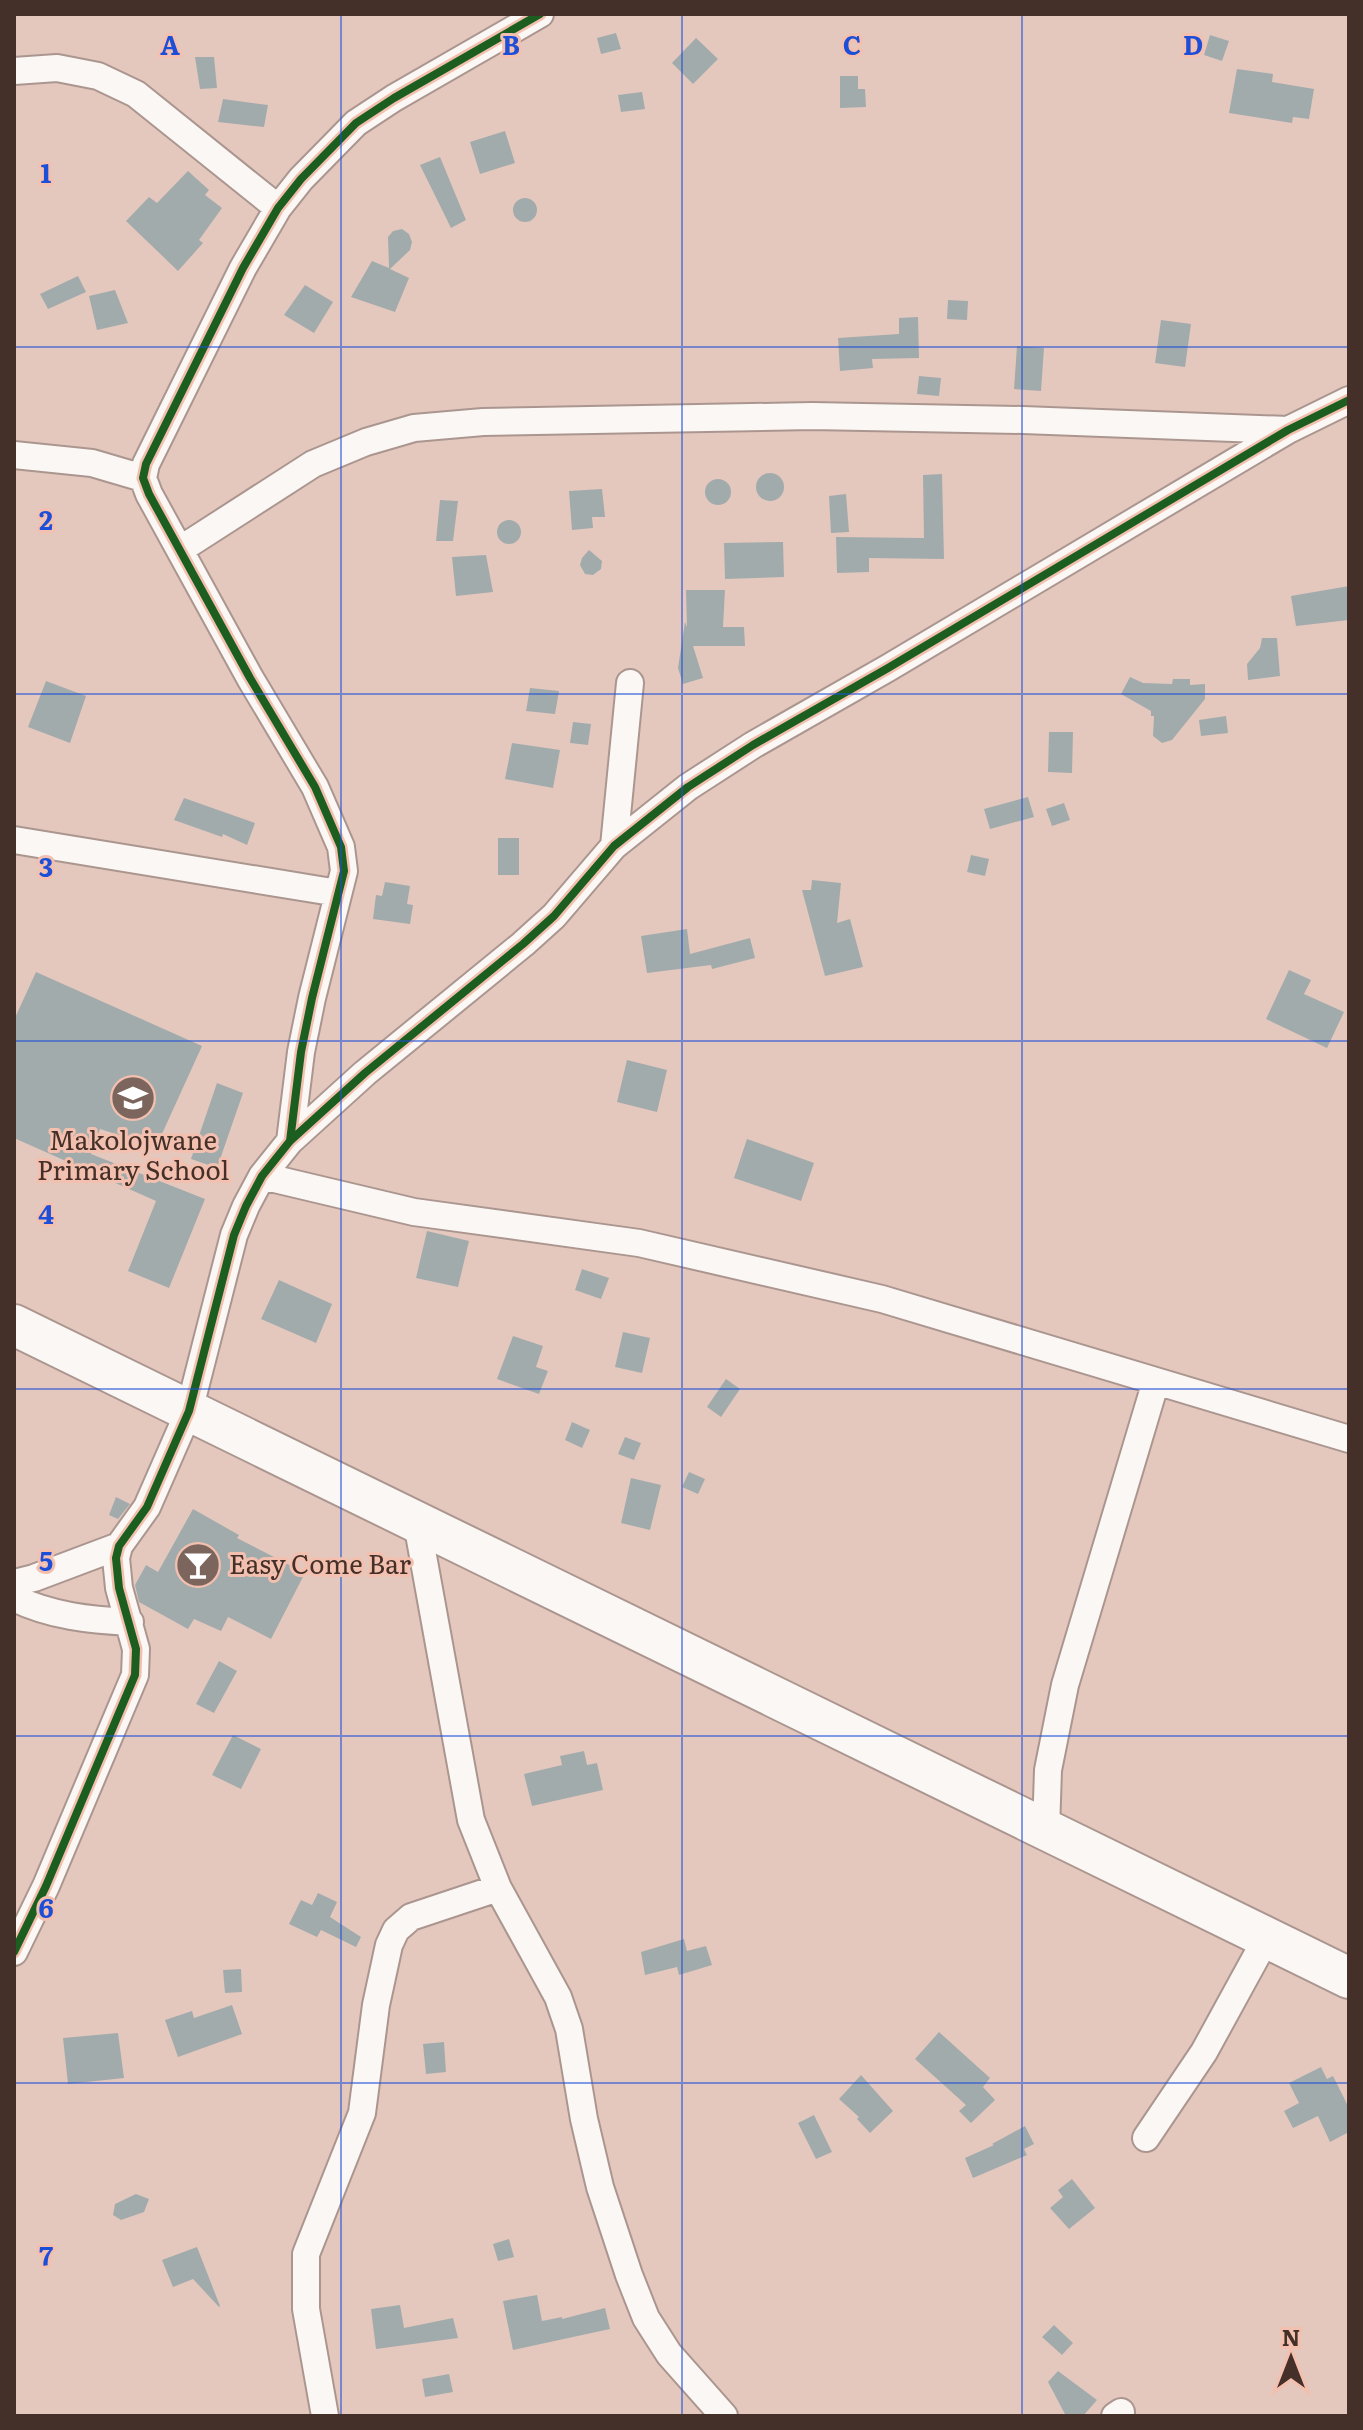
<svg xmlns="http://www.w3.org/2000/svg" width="1363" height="2430" viewBox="0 0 1363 2430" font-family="Literata,serif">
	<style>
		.building { fill: #a2abac }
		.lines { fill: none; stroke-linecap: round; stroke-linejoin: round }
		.street-casing { stroke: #ab968f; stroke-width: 30 }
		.primary-casing { stroke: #ab968f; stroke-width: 44 }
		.street { stroke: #fbf7f5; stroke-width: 26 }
		.primary { stroke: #fbf7f5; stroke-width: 40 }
		.cycleway-casing { stroke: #f3c0af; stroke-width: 13 }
		.cycleway { stroke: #1b5e20; stroke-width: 8 }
		.grid { fill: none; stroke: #1d4ed8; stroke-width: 2; stroke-opacity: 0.55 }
		.labels { text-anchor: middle; stroke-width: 6; stroke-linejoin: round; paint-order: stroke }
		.poi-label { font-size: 26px; fill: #443029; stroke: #f3c0af }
		.grid-label { font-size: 26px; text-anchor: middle; font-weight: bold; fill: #1d4ed8; stroke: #f3c0af; stroke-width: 6; stroke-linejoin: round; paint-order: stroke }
	</style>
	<rect width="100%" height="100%" fill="#e4c8be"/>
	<path class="building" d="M 616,33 L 621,49 L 601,54 L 597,38 Z
		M 1210,35 L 1229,41 L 1222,61 L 1204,55 Z
		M 696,38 L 718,59 L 693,84 L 672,63 Z
		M 195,57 L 214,57 L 217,88 L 200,89 Z
		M 1237,69 L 1273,74 L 1272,82 L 1314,89 L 1309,119 L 1293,117 L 1292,123 L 1229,113 Z
		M 840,76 L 858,76 L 858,89 L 865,89 L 866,107 L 840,108 Z
		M 642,92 L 645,109 L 621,112 L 618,95 Z
		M 223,99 L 268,105 L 264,127 L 218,122 Z
		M 505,131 L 515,163 L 480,174 L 470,142 Z
		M 440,157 L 466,220 L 451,228 L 420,165 Z
		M 188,171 L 209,190 L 205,195 L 222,208 L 199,240 L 203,243 L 178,271 L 126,221 L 149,197 L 157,203 Z
		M513 210a12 12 0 1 1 24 0a12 12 0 1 1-24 0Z
		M 402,229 L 409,234 L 412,242 L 410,250 L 390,269 L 409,278 L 395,312 L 351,297 L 372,261 L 389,268 L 388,237 L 393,231 Z
		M 78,276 L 86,292 L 48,309 L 40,294 Z
		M 305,285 L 333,302 L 314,333 L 284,315 Z
		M 115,290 L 128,323 L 97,330 L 89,296 Z
		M 948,300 L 968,301 L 967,320 L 947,319 Z
		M 918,317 L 919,358 L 872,359 L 873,368 L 840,371 L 838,338 L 899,334 L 899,318 Z
		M 1161,320 L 1191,324 L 1185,367 L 1155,363 Z
		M 1017,346 L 1044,348 L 1041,391 L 1014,389 Z
		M 919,376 L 941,378 L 939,396 L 917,394 Z
		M756 487a14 14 0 1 1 28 0a14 14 0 1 1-28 0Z
		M 942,474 L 944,559 L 869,558 L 869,572 L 837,573 L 836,537 L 924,538 L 923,475 Z
		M705 492a13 13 0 1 1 26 0a13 13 0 1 1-26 0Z
		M 602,489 L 605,517 L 592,517 L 593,528 L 572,530 L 569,491 Z
		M 846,494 L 849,532 L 831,533 L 829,496 Z
		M 440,500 L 458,501 L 453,541 L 436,541 Z
		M497 532a12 12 0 1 1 24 0a12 12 0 1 1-24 0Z
		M 783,542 L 784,577 L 725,579 L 724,543 Z
		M 589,550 L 602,561 L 601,569 L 593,575 L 585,574 L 580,565 L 582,558 Z
		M 486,555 L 493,592 L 456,596 L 452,557 Z
		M 1349,586 L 1349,620 L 1296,626 L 1291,596 Z
		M 686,590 L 725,590 L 723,627 L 744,627 L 745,646 L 693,646 L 703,678 L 683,684 L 678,668 L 685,622 L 687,627 Z
		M 1262,638 L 1277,638 L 1280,676 L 1248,680 L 1247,664 L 1260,648 Z
		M 1130,677 L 1143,683 L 1172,684 L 1173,679 L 1190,679 L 1190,685 L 1205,684 L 1205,699 L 1172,740 L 1162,743 L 1153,736 L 1154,716 L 1151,716 L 1151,711 L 1121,694 Z
		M 46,681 L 86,696 L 70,743 L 28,727 Z
		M 530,688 L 559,691 L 555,714 L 526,711 Z
		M 1226,716 L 1228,733 L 1201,736 L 1199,720 Z
		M 573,722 L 591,724 L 588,745 L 570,743 Z
		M 1049,732 L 1073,732 L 1072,773 L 1048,772 Z
		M 512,743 L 560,750 L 553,788 L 505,779 Z
		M 1028,797 L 1034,817 L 990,829 L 984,809 Z
		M 184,798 L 255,823 L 247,845 L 223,834 L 222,837 L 174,820 Z
		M 1064,803 L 1070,820 L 1052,826 L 1046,809 Z
		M 498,838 L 519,838 L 519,875 L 498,875 Z
		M 971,855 L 989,859 L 985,876 L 967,872 Z
		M 812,880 L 841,883 L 837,923 L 850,919 L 863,967 L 825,976 L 802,890 L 811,890 Z
		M 385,882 L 410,886 L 407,904 L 413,905 L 410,924 L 373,919 L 376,895 L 382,896 Z
		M 687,929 L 690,954 L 750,938 L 755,958 L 712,969 L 711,965 L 647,973 L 641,936 Z
		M 1289,970 L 1311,980 L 1304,994 L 1344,1012 L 1327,1048 L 1266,1019 Z
		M 36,972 L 202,1046 L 156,1147 L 100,1129 L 91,1154 L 205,1199 L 169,1288 L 128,1271 L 156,1201 L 14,1138 L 14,1020 Z
		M 627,1060 L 667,1070 L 657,1112 L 617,1102 Z
		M 217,1083 L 243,1093 L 217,1168 L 191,1159 Z
		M 747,1139 L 814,1163 L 801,1201 L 734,1178 Z
		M 427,1231 L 469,1241 L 458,1287 L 416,1278 Z
		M 582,1269 L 609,1278 L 601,1299 L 575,1290 Z
		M 279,1280 L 332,1304 L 316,1343 L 261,1319 Z
		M 623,1332 L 650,1338 L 642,1373 L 615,1367 Z
		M 513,1336 L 543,1346 L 536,1367 L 548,1371 L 539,1394 L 497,1379 Z
		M 726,1379 L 740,1389 L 721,1417 L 707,1407 Z
		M 572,1422 L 590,1430 L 582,1448 L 565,1440 Z
		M 625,1437 L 641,1443 L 634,1460 L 618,1454 Z
		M 689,1472 L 705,1479 L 698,1494 L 682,1487 Z
		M 631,1478 L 661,1485 L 650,1530 L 621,1523 Z
		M 116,1497 L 130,1504 L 118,1519 L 109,1515 Z
		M 193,1509 L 239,1535 L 237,1538 L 305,1573 L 271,1639 L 228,1617 L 221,1631 L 194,1619 L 188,1629 L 139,1602 L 135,1585 L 146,1565 L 158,1572 Z
		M 219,1661 L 237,1671 L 214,1713 L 196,1704 Z
		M 233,1735 L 261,1749 L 241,1789 L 212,1775 Z
		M 584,1751 L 587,1765 L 597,1763 L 603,1790 L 532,1806 L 524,1774 L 562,1765 L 560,1756 Z
		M 318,1893 L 337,1902 L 330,1917 L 361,1937 L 356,1947 L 321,1930 L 317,1937 L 289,1924 L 301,1900 L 312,1905 Z
		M 684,1939 L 687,1951 L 706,1946 L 712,1965 L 679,1975 L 677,1967 L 645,1975 L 641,1952 Z
		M 241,1969 L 242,1992 L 225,1993 L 223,1970 Z
		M 232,2005 L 242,2034 L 178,2057 L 165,2020 L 192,2011 L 194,2018 Z
		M 939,2032 L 990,2078 L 983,2087 L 995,2100 L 971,2123 L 959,2111 L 966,2105 L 915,2059 Z
		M 118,2033 L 124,2078 L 68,2084 L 63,2038 Z
		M 444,2042 L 446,2072 L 426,2074 L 423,2044 Z
		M 1321,2067 L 1327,2079 L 1333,2076 L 1349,2108 L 1349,2132 L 1330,2142 L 1318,2116 L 1293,2128 L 1284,2111 L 1299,2103 L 1289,2083 Z
		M 861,2075 L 893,2111 L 870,2133 L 857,2119 L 859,2117 L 839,2099 Z
		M 814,2115 L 832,2152 L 816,2159 L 798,2123 Z
		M 1025,2126 L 1034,2144 L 1024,2149 L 1027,2155 L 973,2178 L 965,2158 L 994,2145 L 992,2144 Z
		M 1072,2179 L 1095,2208 L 1069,2229 L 1050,2208 L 1063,2197 L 1058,2190 Z
		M 136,2194 L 149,2199 L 144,2212 L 121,2220 L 113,2215 L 115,2204 Z
		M 509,2239 L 514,2257 L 498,2261 L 493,2244 Z
		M 197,2247 L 220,2306 L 219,2307 L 193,2279 L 173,2287 L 162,2260 Z
		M 537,2295 L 542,2321 L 562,2317 L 562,2319 L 605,2308 L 610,2329 L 513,2350 L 503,2301 Z
		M 400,2305 L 404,2328 L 453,2318 L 458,2338 L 376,2349 L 371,2309 Z
		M 1054,2325 L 1073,2343 L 1062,2355 L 1042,2337 Z
		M 1058,2371 L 1097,2400 L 1083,2416 L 1066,2416 L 1048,2382 Z
		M 449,2374 L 453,2392 L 425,2397 L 422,2379 Z"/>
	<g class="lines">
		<g class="street-casing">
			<path id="street" d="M 14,71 L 57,68 L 98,76 L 136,94 L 278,208
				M 14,455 L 92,463 L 143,478
				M 181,549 L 313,464 L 366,442 L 414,428 L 483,422 L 812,416 L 1023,420 L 1288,430
				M 14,840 L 338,893
				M 614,846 L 630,683
				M 290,1141 L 301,1052 L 312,998 L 344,871 L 341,847 L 315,787 L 250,678 L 149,494 L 143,478 L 146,464 L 243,268 L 278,208 L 301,179 L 356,123 L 394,98 L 540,14
				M 262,1176 L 414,1212 L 639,1243 L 882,1299 L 1349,1439
				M 417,1523 L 471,1820 L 498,1888 L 558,1997 L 569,2029 L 584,2119 L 600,2187 L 629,2275 L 646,2318 L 669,2354 L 724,2416
				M 14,1583 L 34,1578 L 119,1546
				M 14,1598 C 51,1616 90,1620 130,1622
				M 1046,1830 L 1048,1770 L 1065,1685 L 1156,1381
				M 14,1952 L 46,1886 L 135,1675 L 136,1649 L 119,1588 L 116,1558 L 119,1546 L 147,1507 L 189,1411 L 234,1235 L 246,1206 L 262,1176 L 290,1141 L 365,1073 L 523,944 L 554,916 L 614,846 L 688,787 L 753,745 L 888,668 L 1288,430 L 1349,400
				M 1146,2138 L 1204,2052 L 1267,1937
				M 325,2416 L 306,2309 L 306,2254 L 362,2113 L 376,2005 L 389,1945 L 396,1930 L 411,1917 L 498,1888
				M 1115,2416 L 1121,2412"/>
		</g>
		<g class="primary-casing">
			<path id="primary" d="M 14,1325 L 1349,1978"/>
		</g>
		<use href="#street" class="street"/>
		<use href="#primary" class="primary"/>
		<g class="cycleway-casing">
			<path id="cycleway" d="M 290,1141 L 301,1052 L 312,998 L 344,871 L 341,847 L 315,787 L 250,678 L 149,494 L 143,478 L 146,464 L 243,268 L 278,208 L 301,179 L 356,123 L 394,98 L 540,14
				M 14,1952 L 46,1886 L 135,1675 L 136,1649 L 119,1588 L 116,1558 L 119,1546 L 147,1507 L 189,1411 L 234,1235 L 246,1206 L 262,1176 L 290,1141 L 365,1073 L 523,944 L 554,916 L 614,846 L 688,787 L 753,745 L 888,668 L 1288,430 L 1349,400"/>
		</g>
		<use href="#cycleway" class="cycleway"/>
	</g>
	<path class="grid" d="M 341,14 L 341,2416M 682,14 L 682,2416M 1022,14 L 1022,2416M 14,347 L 1349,347M 14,694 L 1349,694M 14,1041 L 1349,1041M 14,1389 L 1349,1389M 14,1736 L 1349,1736M 14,2083 L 1349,2083"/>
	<defs>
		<g id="school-disc" transform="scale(2.3)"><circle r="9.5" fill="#7c655d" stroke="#f3c0af"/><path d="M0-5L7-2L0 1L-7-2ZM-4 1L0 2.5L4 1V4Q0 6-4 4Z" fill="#fff"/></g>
		<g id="bar-disc" transform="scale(2.3)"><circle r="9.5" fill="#7c655d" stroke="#f3c0af"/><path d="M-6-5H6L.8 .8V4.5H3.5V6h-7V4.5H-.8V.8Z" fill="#fff"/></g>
	</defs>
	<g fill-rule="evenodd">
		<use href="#school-disc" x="133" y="1098"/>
		<use href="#bar-disc" x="198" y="1565"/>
	</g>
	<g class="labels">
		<g class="poi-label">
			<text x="133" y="1150">Makolojwane<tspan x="133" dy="30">Primary School</tspan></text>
			<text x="229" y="1574" text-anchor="start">Easy Come Bar</text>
		</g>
	</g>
	<g class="grid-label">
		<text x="170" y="55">A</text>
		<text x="511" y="55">B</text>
		<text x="852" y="55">C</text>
		<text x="1193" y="55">D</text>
		<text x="46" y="183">1</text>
		<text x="46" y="530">2</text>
		<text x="46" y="877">3</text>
		<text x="46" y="1224">4</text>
		<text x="46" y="1571">5</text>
		<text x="46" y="1918">6</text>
		<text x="46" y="2266">7</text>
	</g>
	<rect width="1363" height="2430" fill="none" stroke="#443029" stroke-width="32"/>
	<g transform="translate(1291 2358)" stroke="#f3c0af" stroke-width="6" paint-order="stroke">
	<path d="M0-6L14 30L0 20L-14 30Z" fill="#443029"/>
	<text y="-12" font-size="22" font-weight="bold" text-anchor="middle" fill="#443029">N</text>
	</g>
</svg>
